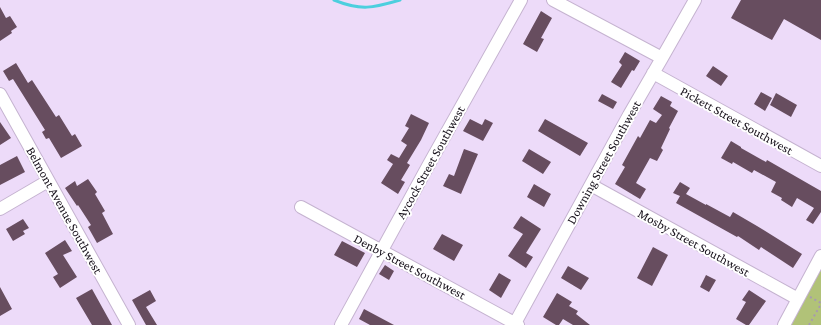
<svg xmlns="http://www.w3.org/2000/svg" width="821" height="325" viewBox="0 0 821 325" font-family="'Crimson Pro',serif">
	<style>
		.green { fill: #b1c278 }
		.lines { fill: none; stroke-linecap: round; stroke-linejoin: round }
		.stream { stroke: #4ccfde; stroke-width: 3 }
		.building { fill: #674d5f }
		.minor-casing { stroke: #c5b3d0; stroke-width: 14 }
		.path { stroke: #a799b1; stroke-width: 2; stroke-dasharray: 2 3; stroke-linecap: butt }
		.minor { stroke: #fff; stroke-width: 12 }
		.labels { text-anchor: middle; stroke-width: 4; stroke-linejoin: round; paint-order: stroke }
		.street-label { font-size: 13px; fill: #150f19; stroke: #fff }
	</style>
	<rect width="100%" height="100%" fill="#eddbf9"/>
	<path class="green" d="M 821,258 L 821,325 L 786,325 Z"/>
	<g class="lines">
		<path class="stream" d="M 334,0 C 361,11 373,8 400,0"/>
	</g>
	<path class="building" d="M 741,0 L 821,0 L 821,40 L 784,19 L 772,40 L 731,18 Z
		M 0,7 L 6,18 L 10,16 L 17,27 L 11,31 L 12,33 L 0,41 Z
		M 541,11 L 552,18 L 541,38 L 544,39 L 537,52 L 523,44 Z
		M 625,52 L 640,61 L 634,71 L 632,70 L 621,88 L 611,82 L 622,65 L 619,62 Z
		M 16,63 L 28,83 L 32,80 L 56,117 L 59,115 L 72,136 L 75,134 L 82,146 L 61,158 L 49,138 L 46,139 L 42,132 L 45,130 L 13,79 L 9,81 L 3,71 Z
		M 713,66 L 728,76 L 721,86 L 706,76 Z
		M 761,92 L 772,98 L 765,111 L 754,104 Z
		M 776,93 L 797,105 L 791,117 L 770,105 Z
		M 602,94 L 617,102 L 613,109 L 598,101 Z
		M 661,96 L 672,102 L 670,106 L 678,111 L 669,128 L 670,129 L 661,148 L 663,150 L 657,161 L 650,158 L 636,183 L 646,189 L 640,199 L 615,184 L 625,167 L 622,165 L 638,136 L 640,138 L 650,120 L 656,123 L 662,115 L 653,109 Z
		M 411,114 L 429,123 L 421,140 L 407,163 L 410,165 L 401,180 L 405,182 L 398,194 L 381,183 L 393,164 L 387,160 L 391,154 L 399,158 L 407,145 L 401,141 L 409,128 L 405,126 Z
		M 470,119 L 482,125 L 485,119 L 493,123 L 483,141 L 463,131 Z
		M 545,119 L 588,143 L 580,156 L 538,131 Z
		M 0,122 L 11,138 L 0,145 Z
		M 731,141 L 741,147 L 741,148 L 766,162 L 767,160 L 821,191 L 821,212 L 813,224 L 806,220 L 814,208 L 797,198 L 792,207 L 781,200 L 782,198 L 771,192 L 776,182 L 754,170 L 752,173 L 733,162 L 732,164 L 721,158 Z
		M 464,149 L 478,154 L 461,194 L 443,186 L 449,174 L 454,176 Z
		M 529,149 L 551,162 L 543,174 L 522,161 Z
		M 17,156 L 25,172 L 0,185 L 0,165 Z
		M 88,179 L 97,192 L 95,194 L 105,211 L 102,213 L 113,234 L 97,243 L 88,227 L 91,225 L 78,205 L 77,206 L 65,188 L 75,181 L 77,186 Z
		M 680,182 L 690,188 L 686,194 L 706,205 L 706,204 L 730,217 L 733,212 L 757,226 L 802,254 L 793,268 L 761,247 L 759,250 L 738,236 L 737,237 L 676,203 L 680,196 L 673,193 Z
		M 534,184 L 551,194 L 544,207 L 527,197 Z
		M 521,216 L 541,229 L 526,253 L 533,257 L 526,268 L 508,256 L 523,234 L 513,228 Z
		M 23,219 L 29,228 L 23,231 L 25,234 L 13,241 L 6,229 Z
		M 442,234 L 463,245 L 454,261 L 433,249 Z
		M 65,240 L 72,251 L 63,255 L 77,277 L 60,288 L 53,277 L 58,274 L 45,253 Z
		M 342,241 L 365,253 L 357,267 L 334,255 Z
		M 653,247 L 668,255 L 652,286 L 637,278 Z
		M 385,265 L 394,271 L 389,280 L 379,274 Z
		M 568,266 L 589,278 L 581,290 L 561,278 Z
		M 499,273 L 511,280 L 501,298 L 489,290 Z
		M 706,275 L 716,280 L 709,292 L 700,287 Z
		M 0,287 L 12,309 L 0,316 Z
		M 92,289 L 112,325 L 92,325 L 76,298 Z
		M 150,290 L 156,301 L 146,307 L 157,325 L 146,325 L 132,300 Z
		M 749,290 L 766,301 L 749,325 L 746,325 L 736,319 L 746,302 L 742,300 Z
		M 557,293 L 572,302 L 569,306 L 578,311 L 576,314 L 590,325 L 573,325 L 563,319 L 559,325 L 556,325 L 543,317 Z
		M 364,309 L 394,325 L 370,325 L 359,319 Z"/>
	<g class="lines">
		<g class="minor-casing">
			<path id="minor" d="M 553,0 L 662,58
				M 653,73 L 821,166
				M 0,94 L 129,325
				M 591,185 L 798,299
				M 301,207 L 518,325
				M 0,209 L 48,181
				M 341,325 L 428,166 L 521,0
				M 514,325 L 629,115 L 662,58 L 695,0
				M 784,325 L 821,256"/>
		</g>
		<path class="path" d="M 810,297 L 821,303
			M 809,325 L 821,304"/>
		<use href="#minor" class="minor"/>
	</g>
	<g class="labels">
		<g class="street-label">
			<text transform="translate(737 120) rotate(29)" y="5">Pickett Street Southwest</text>
			<text transform="translate(430 162) rotate(-61)" y="5">Aycock Street Southwest</text>
			<text transform="translate(603 162) rotate(-61)" y="5">Downing Street Southwest</text>
			<text transform="translate(65 210) rotate(61)" y="5">Belmont Avenue Southwest</text>
			<text transform="translate(694 242) rotate(29)" y="5">Mosby Street Southwest</text>
			<text transform="translate(410 266) rotate(28)" y="5">Denby Street Southwest</text>
		</g>
	</g>
</svg>
